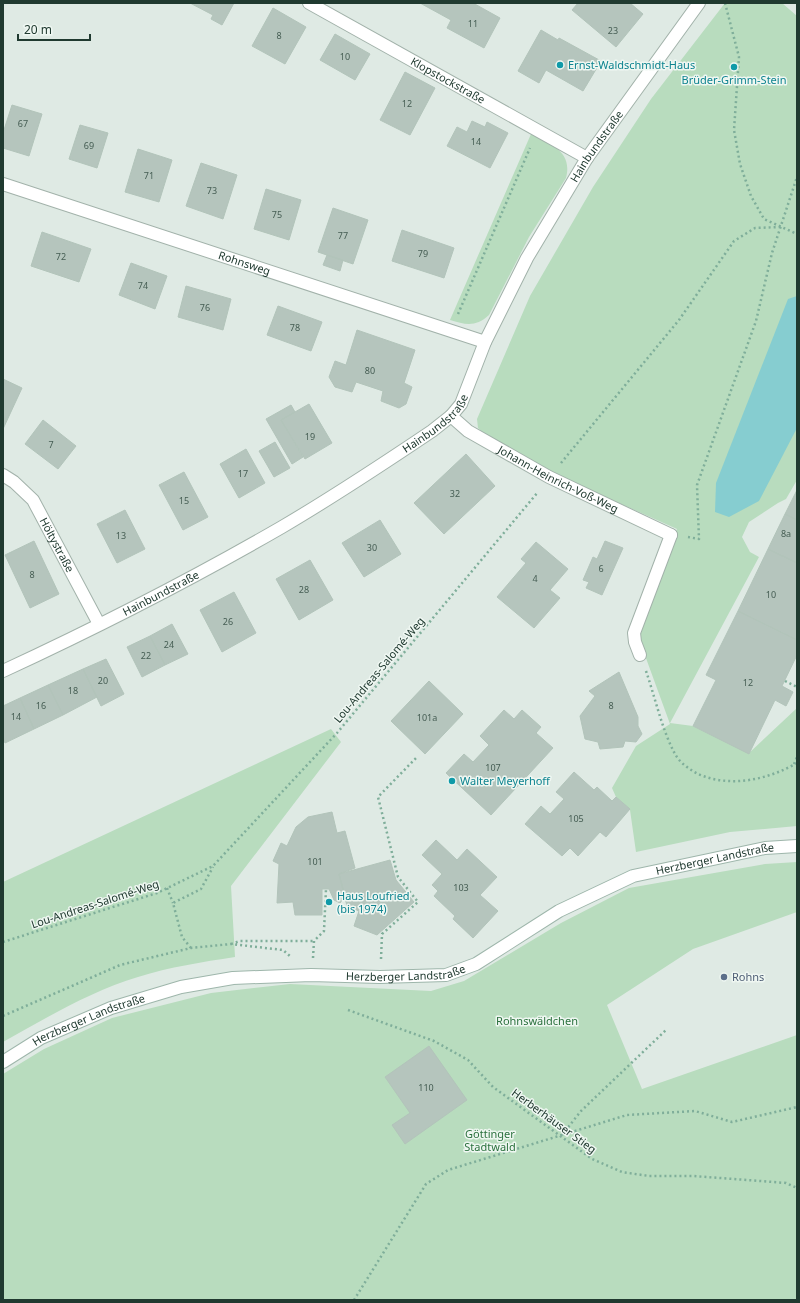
<svg xmlns="http://www.w3.org/2000/svg" width="800" height="1303" viewBox="0 0 800 1303" font-family="'Noto Sans',sans-serif">
	<style>
		.green { fill: #b8dcbe }
		.water { fill: #86cdd0 }
		.building { fill: #b5c5bd; stroke: #b2c4ba }
		.lines { fill: none; stroke-linecap: round; stroke-linejoin: round }
		.lane-casing { stroke: #a2b2aa; stroke-width: 14 }
		.street-casing { stroke: #a2b2aa; stroke-width: 14 }
		.secondary-casing { stroke: #9eb6ab; stroke-width: 14 }
		.path { stroke: #7fae9a; stroke-width: 2.5; stroke-dasharray: 2 3; stroke-linecap: butt }
		.lane { stroke: #fff; stroke-width: 12 }
		.street { stroke: #fff; stroke-width: 12 }
		.secondary { stroke: #fff; stroke-width: 12 }
		.culture-dot { fill: #0f9aa8; stroke: #eff7f2; stroke-width: 1.5 }
		.service-dot { fill: #5c6f8a; stroke: #eff7f2; stroke-width: 1.5 }
		.labels { text-anchor: middle; stroke-width: 3; stroke-linejoin: round; paint-order: stroke }
		.number-label { font-size: 9px; fill: #455d53 }
		.culture-label { font-size: 11px; fill: #0d838f; stroke: #eff7f2; text-anchor: start }
		.street-label { font-size: 11px; fill: #203a30; stroke: #eff7f2 }
		.service-label { font-size: 11px; fill: #4e5e75; stroke: #eff7f2; text-anchor: start }
		.park-label { font-size: 11px; fill: #2b713e; stroke: #eff7f2 }
	</style>
	<rect width="100%" height="100%" fill="#dfeae4"/>
	<path class="green" d="M 725,3 L 782,3 L 797,16 L 797,480 L 786,499 L 778,503 L 749,522 L 742,537 L 750,552 L 759,557 L 670,723 L 693,726 L 749,753 L 797,708 L 797,826 L 730,832 L 636,852 L 630,810 L 616,797 L 612,788 L 636,746 L 670,724 L 639,639 L 677,529 L 552,473 L 488,437 L 478,428 L 477,419 L 530,296 L 593,187 L 651,99 Z
		M 531,134 C 550,144 573,151 566,178 L 529,237 L 489,315 C 476,327 466,325 450,320 Z
		M 331,729 L 341,742 L 231,886 L 235,957 C 202,962 170,967 138,977 C 91,991 46,1018 3,1042 L 3,882 Z
		M 797,862 L 797,912 L 693,949 L 607,1005 L 642,1089 L 797,1035 L 797,1300 L 3,1300 L 3,1074 L 44,1049 L 112,1018 L 211,993 L 290,984 L 431,991 L 464,981 L 561,923 L 629,888 L 765,864 Z"/>
	<path class="water" d="M 797,296 L 797,428 L 759,501 L 729,517 L 715,512 L 716,483 L 788,299 Z"/>
	<path class="building" d="M 190,3 L 234,3 L 222,25 L 211,19 L 213,15 Z
		M 420,3 L 473,3 L 500,18 L 484,48 L 447,28 L 451,20 Z
		M 578,3 L 630,3 L 643,14 L 616,47 L 572,10 Z
		M 273,8 L 306,27 L 285,64 L 252,46 Z
		M 541,30 L 558,40 L 559,38 L 601,61 L 583,91 L 546,70 L 539,83 L 518,71 Z
		M 335,34 L 370,54 L 355,80 L 320,60 Z
		M 405,72 L 435,88 L 410,135 L 380,120 Z
		M 12,105 L 42,114 L 29,156 L 3,148 L 3,133 Z
		M 472,121 L 485,127 L 487,122 L 508,133 L 490,168 L 447,146 L 457,127 L 467,132 Z
		M 80,125 L 108,133 L 97,168 L 69,159 Z
		M 138,149 L 172,160 L 159,202 L 125,192 Z
		M 201,163 L 237,175 L 223,219 L 186,206 Z
		M 266,189 L 301,200 L 289,240 L 254,229 Z
		M 333,208 L 368,220 L 353,264 L 318,252 Z
		M 402,230 L 454,248 L 444,278 L 392,261 Z
		M 42,232 L 91,249 L 79,282 L 31,266 Z
		M 327,255 L 343,260 L 340,271 L 323,265 Z
		M 131,263 L 167,276 L 155,309 L 119,295 Z
		M 186,286 L 231,299 L 223,330 L 178,317 Z
		M 278,306 L 322,322 L 311,351 L 267,335 Z
		M 357,330 L 415,350 L 404,383 L 412,387 L 406,404 L 399,408 L 381,401 L 383,391 L 356,382 L 352,392 L 335,387 L 329,377 L 335,361 L 346,365 Z
		M 3,379 L 22,388 L 3,429 Z
		M 309,404 L 332,443 L 305,459 L 281,420 Z
		M 291,405 L 295,412 L 281,420 L 303,457 L 292,464 L 266,419 Z
		M 43,420 L 76,446 L 58,469 L 25,444 Z
		M 275,442 L 290,468 L 274,477 L 259,451 Z
		M 246,449 L 265,483 L 239,498 L 220,464 Z
		M 466,454 L 495,486 L 444,534 L 414,503 Z
		M 184,472 L 208,517 L 183,530 L 159,485 Z
		M 797,490 L 797,520 L 785,514 Z
		M 125,510 L 145,549 L 117,563 L 97,524 Z
		M 785,514 L 797,520 L 797,563 L 768,549 Z
		M 380,520 L 401,554 L 364,577 L 342,543 Z
		M 34,541 L 59,594 L 30,608 L 5,555 Z
		M 605,541 L 623,548 L 602,595 L 586,588 L 589,582 L 583,580 L 593,557 L 597,559 Z
		M 536,542 L 568,569 L 550,590 L 560,598 L 534,628 L 497,597 L 526,563 L 521,559 Z
		M 768,549 L 797,563 L 797,640 L 738,611 Z
		M 310,560 L 333,600 L 299,620 L 276,579 Z
		M 234,592 L 256,633 L 222,652 L 200,610 Z
		M 738,611 L 797,640 L 797,655 L 782,686 L 793,692 L 786,706 L 775,700 L 749,754 L 693,726 L 716,680 L 706,675 Z
		M 172,624 L 188,654 L 165,665 L 150,636 Z
		M 150,636 L 165,665 L 142,677 L 127,647 Z
		M 106,659 L 124,694 L 101,706 L 83,669 Z
		M 83,669 L 97,697 L 63,715 L 48,685 Z
		M 619,672 L 638,717 L 638,726 L 642,734 L 636,742 L 625,741 L 623,747 L 600,749 L 598,742 L 585,739 L 580,716 L 595,696 L 589,691 Z
		M 429,681 L 463,714 L 425,754 L 391,721 Z
		M 48,685 L 63,715 L 34,729 L 20,698 Z
		M 20,698 L 34,729 L 5,743 L 3,738 L 3,706 Z
		M 504,710 L 514,719 L 522,710 L 541,727 L 536,733 L 553,748 L 491,815 L 446,773 L 464,754 L 473,762 L 489,745 L 480,736 Z
		M 574,772 L 594,790 L 597,787 L 612,801 L 616,797 L 630,809 L 606,837 L 600,832 L 578,856 L 570,848 L 562,856 L 525,824 L 541,806 L 550,814 L 564,799 L 556,792 Z
		M 332,812 L 337,833 L 345,831 L 355,868 L 339,874 L 345,896 L 340,903 L 334,900 L 329,889 L 322,889 L 322,915 L 295,915 L 293,902 L 277,903 L 279,864 L 273,861 L 281,843 L 287,846 L 296,827 L 308,817 Z
		M 436,840 L 457,860 L 467,849 L 497,877 L 480,895 L 498,911 L 473,938 L 453,919 L 455,916 L 434,896 L 438,891 L 432,885 L 442,874 L 422,855 Z
		M 390,860 L 396,880 L 414,902 L 377,935 L 354,926 L 359,911 L 347,906 L 339,874 Z
		M 429,1046 L 467,1100 L 405,1144 L 392,1125 L 410,1113 L 385,1077 Z"/>
	<g class="lines">
		<g class="lane-casing">
			<path id="lane" d="M 640,655 L 635,642 L 634,633 L 671,535"/>
		</g>
		<g class="street-casing">
			<g id="street">
				<path id="s1" d="M 309,3 L 587,158"/>
				<path id="s2" d="M 3,184 L 485,342"/>
				<path id="s3" d="M 451,416 L 468,431 L 549,477 L 671,535"/>
				<path id="s4" d="M 3,475 L 14,482 L 33,500 L 99,624"/>
				<path id="s5" d="M 3,671 C 98,627 192,579 282,527 C 333,497 383,464 432,431 L 451,416 L 461,404 L 485,342 L 527,258 L 587,158 L 699,3"/>
			</g>
		</g>
		<g class="secondary-casing">
			<g id="secondary">
				<path id="s6" d="M 3,1062 L 41,1038 L 111,1008 L 181,987 L 233,978 L 311,975 L 380,977 L 446,975 L 476,964 L 559,911 L 633,876 L 765,848 L 797,846"/>
			</g>
		</g>
		<path class="path" d="M 725,3 L 739,57 L 734,130 L 740,164 L 751,196 L 764,219 L 797,234
			M 458,314 L 530,148
			M 561,463 L 679,320 L 734,241 L 755,228 L 780,227
			M 688,537 L 699,539 L 697,485 L 756,321 L 772,253 L 797,177
			M 646,671 C 655,697 662,730 675,754 C 680,763 689,769 698,774 C 730,788 767,780 797,763
			M 785,681 L 797,687
			M 794,764 L 797,757
			M 167,888 L 173,903
			M 3,942 L 157,893 L 213,866 L 337,733 L 538,492
			M 231,944 L 240,941 L 314,941
			M 191,948 L 182,937 L 173,903 L 201,889 L 213,867
			M 313,958 L 314,941 L 324,931 L 326,889
			M 381,959 L 382,934 L 418,902 L 398,877 L 378,797 L 416,758
			M 348,1010 L 434,1041 L 468,1060 L 493,1087 L 592,1159 L 622,1172 L 649,1176 L 693,1176 L 760,1181 L 786,1183 L 797,1188
			M 3,1016 L 120,965 L 191,948 L 231,944 L 283,950 L 291,957
			M 562,1135 L 581,1111 L 666,1030
			M 354,1300 L 426,1184 L 448,1170 L 627,1115 L 695,1111 L 732,1122 L 797,1107"/>
		<use href="#lane" class="lane"/>
		<use href="#street" class="street"/>
		<use href="#secondary" class="secondary"/>
	</g>
	<g class="culture-dot">
		<circle cx="560" cy="65" r="4"/>
		<circle cx="734" cy="67" r="4"/>
		<circle cx="452" cy="781" r="4"/>
		<circle cx="329" cy="902" r="4"/>
	</g>
	<circle class="service-dot" cx="724" cy="977" r="4"/>
	<g class="labels">
		<g class="number-label">
			<text x="473" y="27">11</text>
			<text x="613" y="34">23</text>
			<text x="279" y="39">8</text>
			<text x="345" y="60">10</text>
			<text x="407" y="107">12</text>
			<text x="23" y="127">67</text>
			<text x="476" y="145">14</text>
			<text x="89" y="149">69</text>
			<text x="149" y="179">71</text>
			<text x="212" y="194">73</text>
			<text x="277" y="218">75</text>
			<text x="343" y="239">77</text>
			<text x="423" y="257">79</text>
			<text x="61" y="260">72</text>
			<text x="143" y="289">74</text>
			<text x="205" y="311">76</text>
			<text x="295" y="331">78</text>
			<text x="370" y="374">80</text>
			<text x="310" y="440">19</text>
			<text x="51" y="448">7</text>
			<text x="243" y="477">17</text>
			<text x="455" y="497">32</text>
			<text x="184" y="504">15</text>
			<text x="786" y="537">8a</text>
			<text x="121" y="539">13</text>
			<text x="372" y="551">30</text>
			<text x="601" y="572">6</text>
			<text x="32" y="578">8</text>
			<text x="535" y="582">4</text>
			<text x="304" y="593">28</text>
			<text x="771" y="598">10</text>
			<text x="228" y="625">26</text>
			<text x="169" y="648">24</text>
			<text x="146" y="659">22</text>
			<text x="103" y="684">20</text>
			<text x="748" y="686">12</text>
			<text x="73" y="694">18</text>
			<text x="41" y="709">16</text>
			<text x="611" y="709">8</text>
			<text x="16" y="720">14</text>
			<text x="427" y="721">101a</text>
			<text x="493" y="771">107</text>
			<text x="576" y="822">105</text>
			<text x="315" y="865">101</text>
			<text x="461" y="891">103</text>
			<text x="426" y="1091">110</text>
		</g>
		<g class="culture-label">
			<text x="568" y="69">Ernst-Waldschmidt-Haus</text>
			<text x="734" y="84" text-anchor="middle">Brüder-Grimm-Stein</text>
			<text x="460" y="785">Walter Meyerhoff</text>
			<text x="337" y="900">Haus Loufried<tspan x="337" dy="13">(bis 1974)</tspan></text>
		</g>
		<g class="street-label">
			<text dy="4" stroke="none"><textPath href="#s1" startOffset="159">Klopstockstraße</textPath></text>
			<text dy="4" stroke="none"><textPath href="#s5" startOffset="824">Hainbundstraße</textPath></text>
			<text dy="4" stroke="none"><textPath href="#s2" startOffset="254">Rohnsweg</textPath></text>
			<text dy="4" stroke="none"><textPath href="#s5" startOffset="500">Hainbundstraße</textPath></text>
			<text dy="4" stroke="none"><textPath href="#s3" startOffset="125">Johann-Heinrich-Voß-Weg</textPath></text>
			<text dy="4" stroke="none"><textPath href="#s4" startOffset="90">Höltystraße</textPath></text>
			<text dy="4" stroke="none"><textPath href="#s5" startOffset="176">Hainbundstraße</textPath></text>
			<text transform="translate(379 670) rotate(-50)" y="4">Lou-Andreas-Salomé-Weg</text>
			<text dy="4" stroke="none"><textPath href="#s6" startOffset="756">Herzberger Landstraße</textPath></text>
			<text transform="translate(95 904) rotate(-18)" y="4">Lou-Andreas-Salomé-Weg</text>
			<text dy="4" stroke="none"><textPath href="#s6" startOffset="420">Herzberger Landstraße</textPath></text>
			<text dy="4" stroke="none"><textPath href="#s6" startOffset="96">Herzberger Landstraße</textPath></text>
			<text transform="translate(554 1121) rotate(36)" y="4">Herberhäuser Stieg</text>
		</g>
		<g class="service-label">
			<text x="732" y="981">Rohns</text>
		</g>
		<g class="park-label">
			<text x="537" y="1025">Rohnswäldchen</text>
			<text x="490" y="1138">Göttinger<tspan x="490" dy="13">Stadtwald</tspan></text>
		</g>
	</g>
	<rect width="800" height="1303" fill="none" stroke="#203a30" stroke-width="8"/>
	<path d="M18 34v6h72v-6" fill="none" stroke="#203a30" stroke-width="2"/>
	<text x="24" y="34" font-size="12" fill="#203a30" stroke="#eff7f2" stroke-width="3" paint-order="stroke">20 m</text>
</svg>
